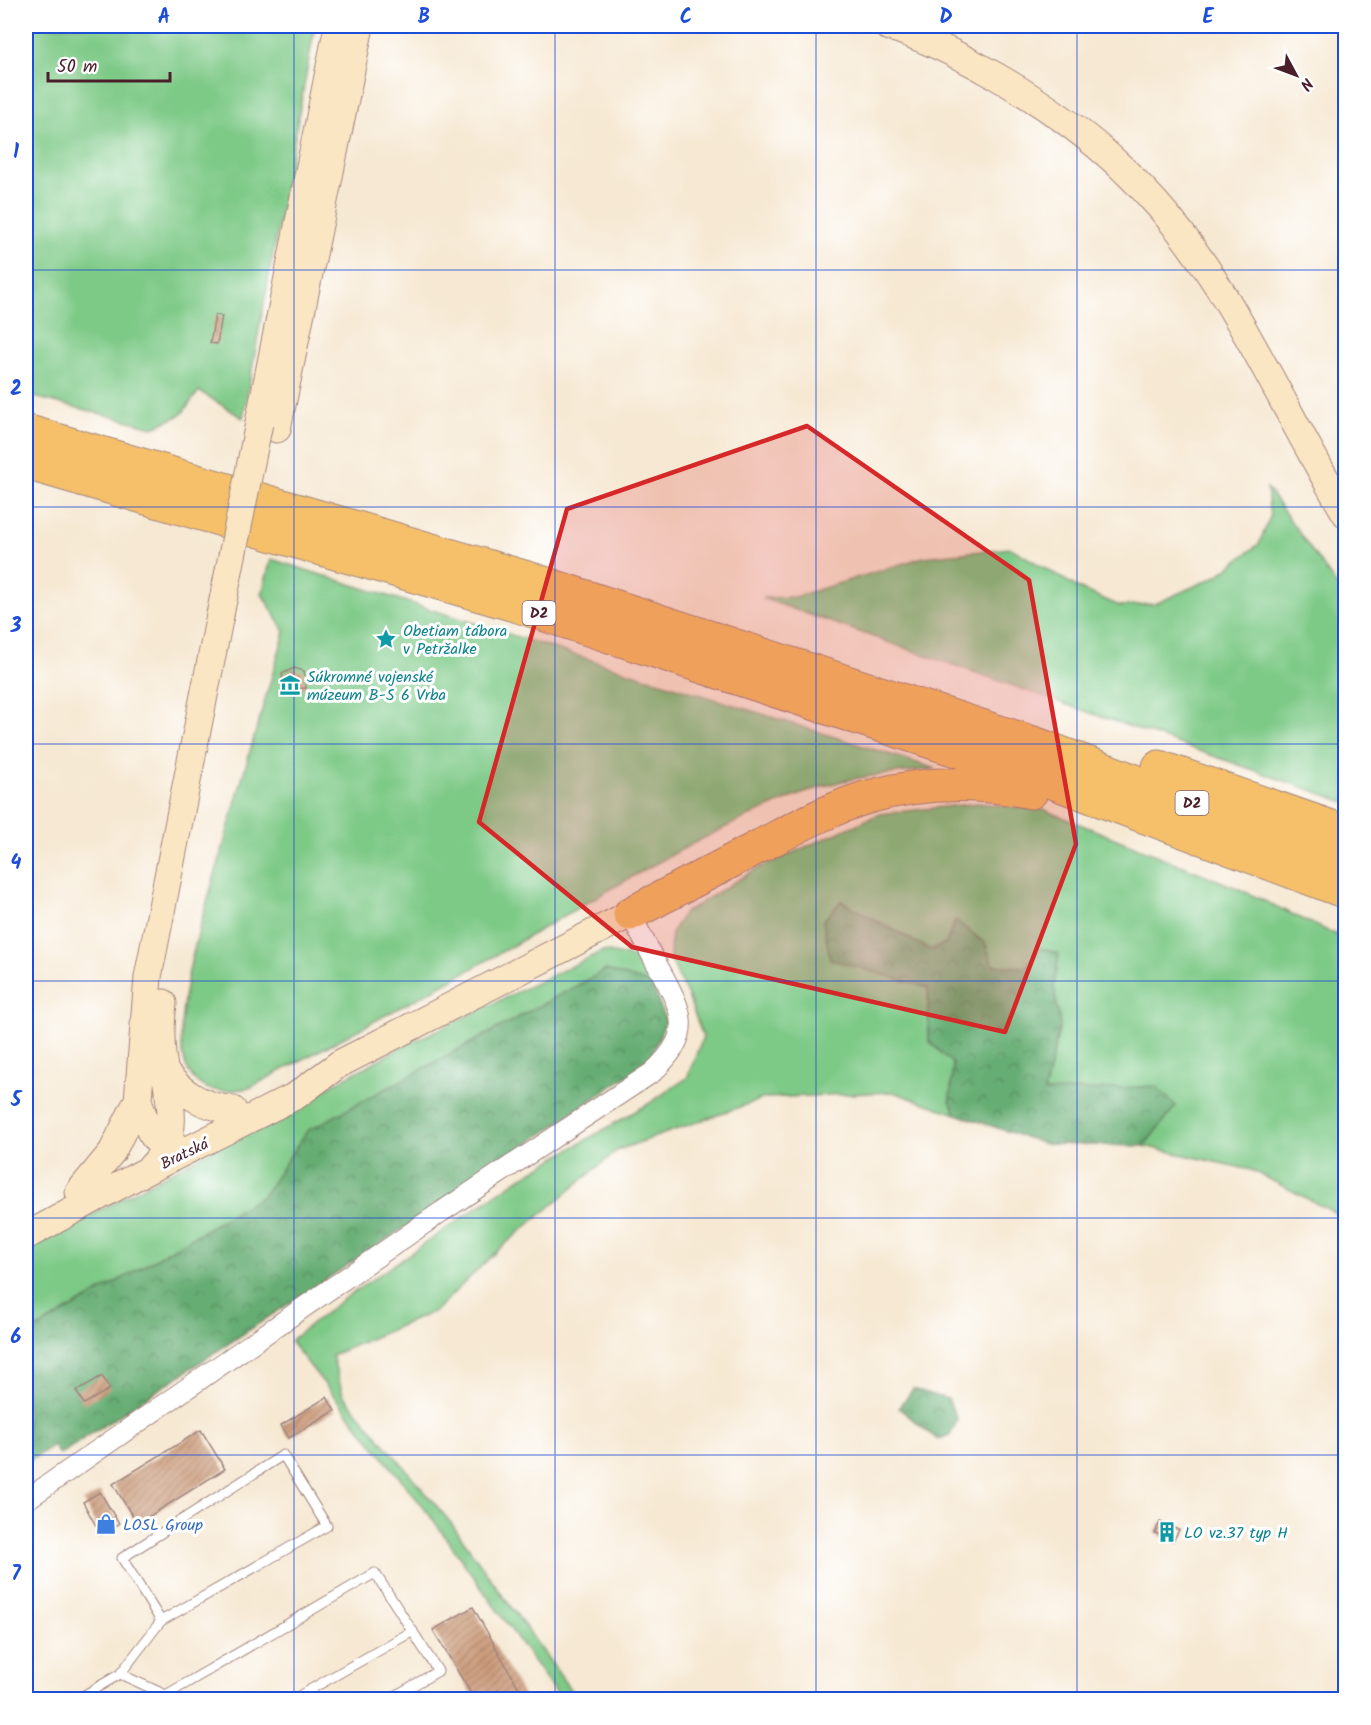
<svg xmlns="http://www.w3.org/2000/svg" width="1371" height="1725" viewBox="0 0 1371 1725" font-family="Kalam,sans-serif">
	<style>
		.grass { fill: #7dc986; stroke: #647458; stroke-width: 1.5 }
		.forest { fill: url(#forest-crowns); stroke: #58664f; stroke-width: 1.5 }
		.building { fill: url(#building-hatch) }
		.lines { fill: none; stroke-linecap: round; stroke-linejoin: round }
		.lane-casing { stroke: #a0847e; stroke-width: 11 }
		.street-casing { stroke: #a0847e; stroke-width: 22 }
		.secondary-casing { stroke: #a0847e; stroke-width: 29 }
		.highway-casing { stroke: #a0847e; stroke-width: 35 }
		.lane { stroke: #fff; stroke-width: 9 }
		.street { stroke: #fff; stroke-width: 20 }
		.secondary { stroke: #fbe6c4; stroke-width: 27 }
		.highway { stroke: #f6c06b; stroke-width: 33 }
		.secondary-bridge-casing { stroke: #a0847e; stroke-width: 29; stroke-linecap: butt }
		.secondary-bridge { stroke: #fbe6c4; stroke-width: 27 }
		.marked { fill: #d62828; fill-opacity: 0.2; stroke: #d62828; stroke-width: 4.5; stroke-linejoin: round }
		.grid { fill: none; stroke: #1d4ed8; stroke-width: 1.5; stroke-opacity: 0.55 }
		.labels { text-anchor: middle; stroke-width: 6; stroke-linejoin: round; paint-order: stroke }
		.shield { fill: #fff; stroke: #80626b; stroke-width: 1.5 }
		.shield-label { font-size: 15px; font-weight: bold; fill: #4a1f2b }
		.culture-label { font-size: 16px; fill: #0d838f; stroke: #fff; text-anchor: start }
		.street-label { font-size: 16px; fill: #4a1f2b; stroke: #fff }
		.shop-label { font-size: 16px; fill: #366cbe; stroke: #fff; text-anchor: start }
		.neatline { fill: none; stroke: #1d4ed8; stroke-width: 2 }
		.grid-label { font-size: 20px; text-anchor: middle; font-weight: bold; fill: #1d4ed8 }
	</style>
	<defs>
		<pattern id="forest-crowns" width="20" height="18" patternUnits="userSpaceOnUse" patternTransform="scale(1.5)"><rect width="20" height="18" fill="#66ad73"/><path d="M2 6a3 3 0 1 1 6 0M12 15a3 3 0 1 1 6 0" fill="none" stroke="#568c5f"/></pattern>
		<pattern id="building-hatch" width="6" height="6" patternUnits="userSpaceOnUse" patternTransform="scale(1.5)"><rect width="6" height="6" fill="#cc9c7b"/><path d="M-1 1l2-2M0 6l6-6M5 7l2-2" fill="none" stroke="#a87f65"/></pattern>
	</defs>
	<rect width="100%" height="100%" fill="#fff"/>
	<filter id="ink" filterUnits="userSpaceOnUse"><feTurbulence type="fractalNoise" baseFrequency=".0167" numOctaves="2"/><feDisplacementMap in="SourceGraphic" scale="12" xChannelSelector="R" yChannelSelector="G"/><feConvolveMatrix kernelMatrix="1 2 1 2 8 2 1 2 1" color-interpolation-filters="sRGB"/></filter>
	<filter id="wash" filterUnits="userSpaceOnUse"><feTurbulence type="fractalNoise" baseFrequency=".008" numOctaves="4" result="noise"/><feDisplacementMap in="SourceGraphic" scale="24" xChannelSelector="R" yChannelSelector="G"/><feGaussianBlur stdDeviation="1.35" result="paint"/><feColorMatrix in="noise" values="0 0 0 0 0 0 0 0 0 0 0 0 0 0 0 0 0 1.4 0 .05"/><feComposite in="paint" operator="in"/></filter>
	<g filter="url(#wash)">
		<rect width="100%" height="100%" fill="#f6e8d2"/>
		<path class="grass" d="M 26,26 L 315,26 L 243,418 L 199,391 L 181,415 L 153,427 L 26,395 Z
			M 1267,488 L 1345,597 L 1345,802 L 762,598 L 795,597 L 924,557 L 1011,548 L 1080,589 L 1120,606 L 1155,604 L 1217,576 L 1259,544 L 1270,517 Z
			M 271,559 L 936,769 C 897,773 852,776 815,789 C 700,831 596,899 489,959 C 410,1003 329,1045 249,1088 C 224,1092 200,1096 187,1068 C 166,1023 207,903 221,855 C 241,780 263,706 285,632 L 262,594 Z
			M 979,803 L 1045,810 L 1237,888 L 1345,939 L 1345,1218 L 1251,1170 L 1144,1146 L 1175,1106 L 1094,1090 L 1044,1093 L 1060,1025 L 1054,987 L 1025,968 L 993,965 L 985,943 L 955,921 L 946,944 L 930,950 L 841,901 L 898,979 L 928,988 L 929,1041 L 953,1064 L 950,1100 L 956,1114 L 893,1092 L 765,1098 L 618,1150 L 497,1251 L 435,1311 L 332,1355 L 343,1395 L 451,1523 L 577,1699 L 560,1699 L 432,1518 L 290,1341 L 342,1300 L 519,1179 L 648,1104 L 687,1078 L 703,1037 L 689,999 L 670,958 L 671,933 L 684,913 L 756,869 L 880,814 Z
			M 603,951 L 638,958 L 652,984 L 606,970 L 308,1131 L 263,1196 L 26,1335 L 26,1250 L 402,1047 Z"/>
		<path class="forest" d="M 841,901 L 930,950 L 946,944 L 955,920 L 985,943 L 993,965 L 1025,968 L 1041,948 L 1059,954 L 1054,987 L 1060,1025 L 1044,1092 L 1156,1086 L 1176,1106 L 1144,1146 L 1045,1144 L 956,1114 L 950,1100 L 953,1064 L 929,1041 L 928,988 L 830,959 L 823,921 Z
			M 606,970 L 652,984 L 666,1021 L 649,1061 L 392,1236 L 59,1455 L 53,1445 L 26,1464 L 26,1335 L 263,1196 L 307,1131 Z
			M 913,1389 L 948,1399 L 957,1420 L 951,1434 L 938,1440 L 899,1408 Z"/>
		<g id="blocks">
			<path class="building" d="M 215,315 L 222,316 L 217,344 L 210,343 Z
				M 294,668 L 304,671 L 306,688 L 285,689 L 282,674 Z
				M 102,1376 L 110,1389 L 84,1404 L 76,1391 Z
				M 327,1397 L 335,1411 L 289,1438 L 281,1425 Z
				M 201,1430 L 225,1469 L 137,1524 L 113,1484 Z
				M 100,1492 L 119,1524 L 101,1535 L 83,1502 Z
				M 1160,1522 L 1179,1530 L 1173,1541 L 1155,1533 Z
				M 473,1607 L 525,1699 L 475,1700 L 433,1630 Z"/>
		</g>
	</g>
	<g filter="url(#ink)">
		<use href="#blocks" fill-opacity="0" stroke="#a0847e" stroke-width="1.5"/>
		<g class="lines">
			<g class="lane-casing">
				<path id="lane" d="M 120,1674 L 161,1621 L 327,1526 L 283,1455 L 122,1558 L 161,1621
					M 166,1695 L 375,1573 L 438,1671 L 388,1700
					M 76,1700 L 120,1674 L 166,1695 L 168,1698
					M 292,1700 L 413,1631"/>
			</g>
			<g class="street-casing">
				<path id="street" d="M 26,1500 L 441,1212 L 653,1072 C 695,1032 683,1013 659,968 C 649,951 640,932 630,914"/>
			</g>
			<g class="secondary-casing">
				<path id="secondary" d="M 887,26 C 925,38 959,55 994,75 C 1089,129 1161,194 1219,288 C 1265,361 1301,440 1346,514
					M 259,423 L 338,26
					M 277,429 L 360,26
					M 165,1072 C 184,1095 203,1106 233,1110
					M 138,1100 C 146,1123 152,1152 183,1149
					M 149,1169 C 186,1134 167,1097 162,1054 C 160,1037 161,1020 163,1003
					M 79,1192 L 112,1152 L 138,1100 L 148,977 L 220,615
					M 26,1236 L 148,1170 L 297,1095 L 339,1064 L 630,914"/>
			</g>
			<g class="highway-casing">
				<path id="highway" d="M 26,431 L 531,579 L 1039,745 L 1346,860
					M 26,463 L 518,606 L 1047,780 L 1346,892
					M 1159,767 L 1346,832
					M 630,914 C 674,891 717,869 760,846 C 795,828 831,808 868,797 C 922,782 977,781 1031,792"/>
			</g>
			<use href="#lane" class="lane"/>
			<use href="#street" class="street"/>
			<use href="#secondary" class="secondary"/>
			<use href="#highway" class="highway"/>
			<g class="secondary-bridge-casing">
				<path id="secondary-bridge" d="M 220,615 L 259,423"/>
			</g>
			<use href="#secondary-bridge" class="secondary-bridge"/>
		</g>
	</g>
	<path class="marked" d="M 807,426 L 1029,580 L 1076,844 L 1005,1032 L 632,947 L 479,822 L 567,509 Z"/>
	<path class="grid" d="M 294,26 L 294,1700M 555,26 L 555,1700M 816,26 L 816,1700M 1077,26 L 1077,1700M 26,270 L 1346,270M 26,507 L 1346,507M 26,744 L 1346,744M 26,981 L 1346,981M 26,1218 L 1346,1218M 26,1455 L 1346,1455"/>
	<defs>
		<g id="sight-bare" transform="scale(1.62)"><path d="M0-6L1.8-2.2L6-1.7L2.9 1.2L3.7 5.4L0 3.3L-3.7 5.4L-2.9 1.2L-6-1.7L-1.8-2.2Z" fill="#0f9aa8" stroke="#fff" stroke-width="2.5" paint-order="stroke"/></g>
		<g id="museum-bare" transform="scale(1.62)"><path d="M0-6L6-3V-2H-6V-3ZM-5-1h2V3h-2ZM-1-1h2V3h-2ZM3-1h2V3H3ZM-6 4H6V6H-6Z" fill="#0f9aa8" stroke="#fff" stroke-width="2.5" paint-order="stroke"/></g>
		<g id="shop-bare" transform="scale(1.62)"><path d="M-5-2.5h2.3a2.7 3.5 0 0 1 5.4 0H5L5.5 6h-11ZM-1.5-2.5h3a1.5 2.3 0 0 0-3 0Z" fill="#3f7fe0" stroke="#fff" stroke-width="2.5" paint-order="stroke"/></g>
		<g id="building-bare" transform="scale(1.62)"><path d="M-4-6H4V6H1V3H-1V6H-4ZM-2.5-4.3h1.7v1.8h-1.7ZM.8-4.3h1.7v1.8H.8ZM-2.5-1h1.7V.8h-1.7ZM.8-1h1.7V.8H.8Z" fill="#0f9aa8" stroke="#fff" stroke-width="2.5" paint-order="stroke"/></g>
	</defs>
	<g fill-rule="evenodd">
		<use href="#sight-bare" x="386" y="639"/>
		<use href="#museum-bare" x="290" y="685"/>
		<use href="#shop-bare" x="106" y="1524"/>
		<use href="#building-bare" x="1167" y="1532"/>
	</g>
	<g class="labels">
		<g class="shield">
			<rect x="522.5" y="601" width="33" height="24" rx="4.5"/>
			<rect x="1175.5" y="791" width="33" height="24" rx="4.5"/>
		</g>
		<g class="shield-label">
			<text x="539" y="618">D2</text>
			<text x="1192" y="808">D2</text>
		</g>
		<g class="culture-label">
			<text x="403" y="636">Obetiam tábora<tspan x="403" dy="18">v Petržalke</tspan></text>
			<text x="307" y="682">Súkromné vojenské<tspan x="307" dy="18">múzeum B-S 6 Vrba</tspan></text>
			<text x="1184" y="1538">LO vz.37 typ H</text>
		</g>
		<g class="street-label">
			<text transform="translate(184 1153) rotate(-26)" y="6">Bratská</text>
		</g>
		<g class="shop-label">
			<text x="123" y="1530">LOSL Group</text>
		</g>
	</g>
	<rect width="1371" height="1725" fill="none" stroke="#fff" stroke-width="66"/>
	<g transform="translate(1296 75) rotate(131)" stroke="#ffffff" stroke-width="4.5" paint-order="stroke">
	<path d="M0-4.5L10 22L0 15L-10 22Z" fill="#4a1f2b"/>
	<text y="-9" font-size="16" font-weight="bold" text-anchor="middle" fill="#4a1f2b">N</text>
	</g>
	<path d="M48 72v9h122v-9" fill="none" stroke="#4a1f2b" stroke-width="3"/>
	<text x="57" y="72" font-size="18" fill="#4a1f2b" stroke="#ffffff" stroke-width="4.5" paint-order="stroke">50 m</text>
	<rect x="33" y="33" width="1305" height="1659" class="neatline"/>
	<g class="grid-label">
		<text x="164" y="23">A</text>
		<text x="424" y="23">B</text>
		<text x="686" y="23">C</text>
		<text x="946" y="23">D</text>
		<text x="1208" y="23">E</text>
		<text x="16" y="158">1</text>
		<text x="16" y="395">2</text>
		<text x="16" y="632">3</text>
		<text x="16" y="869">4</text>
		<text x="16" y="1106">5</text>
		<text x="16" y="1343">6</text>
		<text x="16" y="1580">7</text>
	</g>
</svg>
